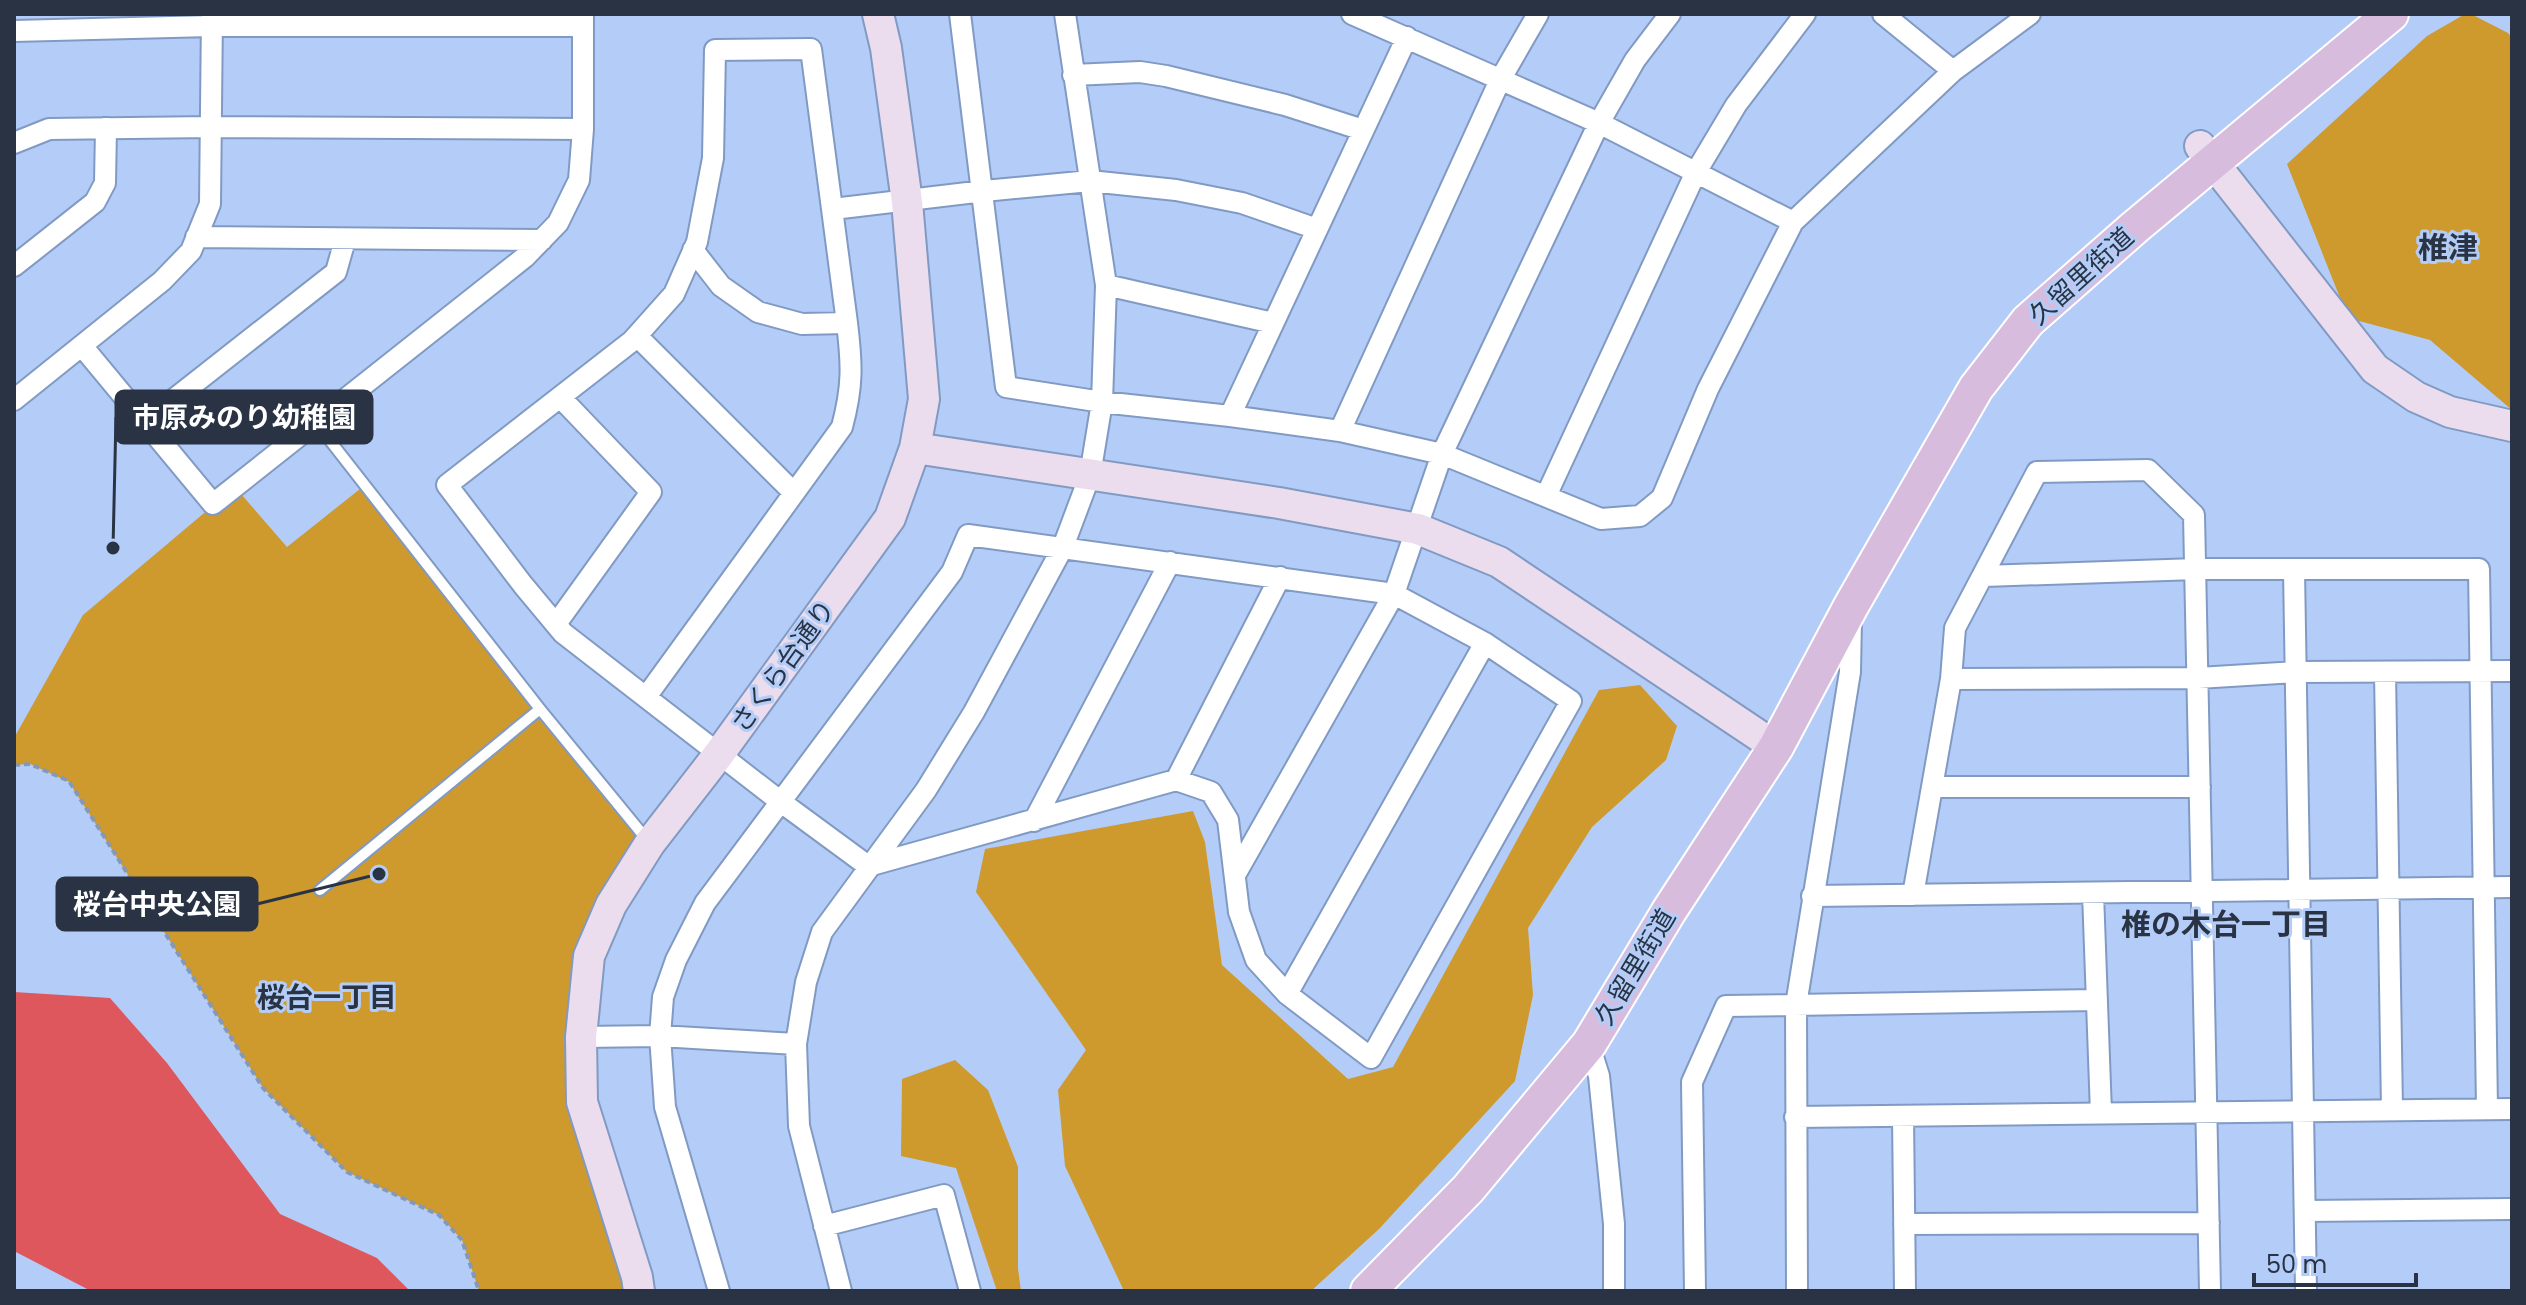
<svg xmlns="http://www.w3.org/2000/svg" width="2526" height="1305" viewBox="0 0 2526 1305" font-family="Poppins,'Noto Sans JP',sans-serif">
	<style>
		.green { fill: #ce992d }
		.water { fill: #dd575d }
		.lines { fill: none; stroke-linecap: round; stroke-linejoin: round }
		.lane-casing { stroke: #819ac3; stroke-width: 14 }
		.street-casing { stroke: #819ac3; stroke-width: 24 }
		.secondary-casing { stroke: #819ac3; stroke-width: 34 }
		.primary-casing { stroke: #fff; stroke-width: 38 }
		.path { stroke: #8498ba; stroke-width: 4; stroke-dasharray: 6 4; stroke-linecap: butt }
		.lane { stroke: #fff; stroke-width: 10 }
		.street { stroke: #fff; stroke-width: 20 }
		.secondary { stroke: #ecddee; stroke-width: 30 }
		.primary { stroke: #d8bcdd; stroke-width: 34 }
		.labels { text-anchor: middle; stroke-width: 6; stroke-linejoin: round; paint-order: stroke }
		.street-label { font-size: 26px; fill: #293344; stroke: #b3cdf8 }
		.neighbourhood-label { font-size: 28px; font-weight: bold; fill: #293344; stroke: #b3cdf8 }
		.quarter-label { font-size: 30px; font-weight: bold; fill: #293344; stroke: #b3cdf8 }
		.leader { fill: none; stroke: #293344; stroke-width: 3 }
		.callout-dot { fill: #293344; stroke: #b3cdf8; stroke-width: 3 }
		.callout { fill: #293344; stroke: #293344; stroke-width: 3 }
		.callout-label { font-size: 28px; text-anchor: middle; font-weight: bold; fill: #fff }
	</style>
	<rect width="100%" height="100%" fill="#b3cdf8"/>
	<path class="green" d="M 2465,14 L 2471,14 L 2508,33 L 2512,38 L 2512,410 L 2430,340 L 2348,318 L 2287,164 L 2427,36 Z
		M 365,485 L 650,843 L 611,905 L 581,1037 L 639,1291 L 479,1291 L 462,1240 L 439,1215 L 347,1172 L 263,1088 L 69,782 L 30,764 L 14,765 L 14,738 L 83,615 L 235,487 L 287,547 Z
		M 1640,685 L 1677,726 L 1666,760 L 1592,827 L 1528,928 L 1533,995 L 1515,1081 L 1379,1229 L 1311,1291 L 1124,1291 L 1065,1166 L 1058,1090 L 1086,1050 L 976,892 L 985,849 L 1193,811 L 1205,842 L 1222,965 L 1348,1079 L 1393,1067 L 1599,690 Z
		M 955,1060 L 988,1090 L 1018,1167 L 1018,1269 L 1021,1291 L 997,1291 L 956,1168 L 901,1156 L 902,1079 Z"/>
	<path class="water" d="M 14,992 L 110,998 L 167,1063 L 280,1214 L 377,1258 L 410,1291 L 91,1291 L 14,1251 Z"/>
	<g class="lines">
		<g class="lane-casing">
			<path id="lane" d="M 317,424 L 540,709 L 648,841
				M 320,890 L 540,709"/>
		</g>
		<g class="street-casing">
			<path id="street" d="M 960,14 L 1006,387 L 1102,402 L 1230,416 L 1407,37
				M 1352,14 L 1599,123 L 1793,222
				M 1883,14 L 1953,71
				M 14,31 L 211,26 L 583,26
				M 1073,75 L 1140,72 L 1166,76 L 1285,105 L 1363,130
				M 14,143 L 49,129 L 211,127 L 583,129
				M 833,209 L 984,191 L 1090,181 L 1176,190 L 1242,203 L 1317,229
				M 196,237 L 542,240
				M 693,250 L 721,286 L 758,312 L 802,324 L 847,323
				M 14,266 L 95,202 L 105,183 L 106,128
				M 1106,285 L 1273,323
				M 637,336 L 794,493
				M 82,346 L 213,504 L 525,257 L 558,223 L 579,180 L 583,129 L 583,14
				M 14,400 L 162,281 L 191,251 L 210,204 L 212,14
				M 1230,416 L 1340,431 L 1442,454 L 1601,519 L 1640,516 L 1662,498 L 1708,389 L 1793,222 L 1953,71 L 2030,14
				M 145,422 L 336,272 L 345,240
				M 1340,431 L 1500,80 L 1538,14
				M 1546,496 L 1696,172 L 1736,105 L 1805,14
				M 2294,570 L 2306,1291
				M 1984,576 L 2197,569 L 2479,569 L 2487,1109
				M 556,624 L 651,492 L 560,397
				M 2385,672 L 2392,1110
				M 1951,679 L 2198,678 L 2296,672 L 2512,671
				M 646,697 L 842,427 C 853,386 852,364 847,323 L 811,49 L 715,50 L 713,158 L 697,242 L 674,294 L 632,341 L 447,485 L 523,585 L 563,633 L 781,802 L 868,866 L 1176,780 L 1211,792 L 1228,820 L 1239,912 L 1256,960 L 1287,994 L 1371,1058 L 1571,701 L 1485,643 L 1394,594 L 968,535 L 952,572 L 705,903 L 676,960 L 663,997 L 660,1036 L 665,1107 L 719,1291
				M 1176,780 L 1280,577
				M 1932,787 L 2200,787
				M 1034,821 L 1170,562
				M 1235,875 L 1394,594 L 1442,454 L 1599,123 L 1635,60 L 1670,14
				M 2093,893 L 2101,1113
				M 1913,895 L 1951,679 L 1955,628 L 2037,472 L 2148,470 L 2194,515 L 2210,1291
				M 1812,896 L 2512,887
				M 1287,994 L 1485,643
				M 581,1037 L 660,1036 L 796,1044
				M 1589,1044 L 1599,1076 L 1614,1224 L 1614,1291
				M 1903,1116 L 1905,1291
				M 1795,1117 L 2512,1109
				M 2305,1211 L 2512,1209
				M 1904,1224 L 2209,1223
				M 824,1226 L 944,1195 L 970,1291
				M 841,1291 L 799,1126 L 796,1044 L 806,982 L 822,932 L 926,790 L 974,712 L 1063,547 L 1090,475 L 1102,402 L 1106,285 L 1065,14
				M 1695,1291 L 1692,1082 L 1726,1006 L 2097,1000
				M 1797,1291 L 1796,1005 L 1850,672 L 1851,619"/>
		</g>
		<g class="secondary-casing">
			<path id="secondary" d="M 2200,146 L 2375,369 L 2416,397 L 2450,412 L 2512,426
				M 915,448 L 1279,503 L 1418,529 L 1499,562 L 1776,747
				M 639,1291 L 637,1277 L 582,1102 L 581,1037 L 589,956 L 611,905 L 650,843 L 719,754 L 890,518 L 915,448 L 924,399 L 907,202 L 886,48 L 878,14"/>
		</g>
		<g class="primary-casing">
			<path id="primary" d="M 1368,1291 L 1468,1189 L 1589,1044 L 1669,911 L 1776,747 L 1851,606 L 1976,388 L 2028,321 L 2135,227 L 2391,14"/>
		</g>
		<path class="path" d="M 14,765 L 30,764 L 69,781 L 263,1088 L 347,1172 L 439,1215 L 462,1240 L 479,1291"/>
		<use href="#lane" class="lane"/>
		<use href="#street" class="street"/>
		<use href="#secondary" class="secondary"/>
		<use href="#primary" class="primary"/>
	</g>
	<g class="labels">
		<g class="street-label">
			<text transform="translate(2081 276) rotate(-42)" y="9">久留里街道</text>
			<text transform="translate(783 666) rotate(-54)" y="9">さくら台通り</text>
			<text transform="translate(1635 967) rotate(-59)" y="9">久留里街道</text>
		</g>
		<g class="neighbourhood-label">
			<text x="327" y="1007">桜台一丁目</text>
		</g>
		<g class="quarter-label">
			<text x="2448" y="258">椎津</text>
			<text x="2226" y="935">椎の木台一丁目</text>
		</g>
	</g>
	<path class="leader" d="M113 548L116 417M379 874L257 904"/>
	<g class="callout-dot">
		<circle cx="113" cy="548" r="8"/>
		<circle cx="379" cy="874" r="8"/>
	</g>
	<g class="callout">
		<rect x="116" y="391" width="256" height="52" rx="8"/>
		<rect x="57" y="878" width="200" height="52" rx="8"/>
	</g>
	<g class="callout-label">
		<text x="244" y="427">市原みのり幼稚園</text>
		<text x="157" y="914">桜台中央公園</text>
	</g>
	<rect width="2526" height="1305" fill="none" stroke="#293344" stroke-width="32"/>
	<path d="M2254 1273v12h162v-12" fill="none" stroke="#293344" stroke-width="4"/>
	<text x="2266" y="1273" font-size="24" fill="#293344" stroke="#b3cdf8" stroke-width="6" paint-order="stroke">50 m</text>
</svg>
